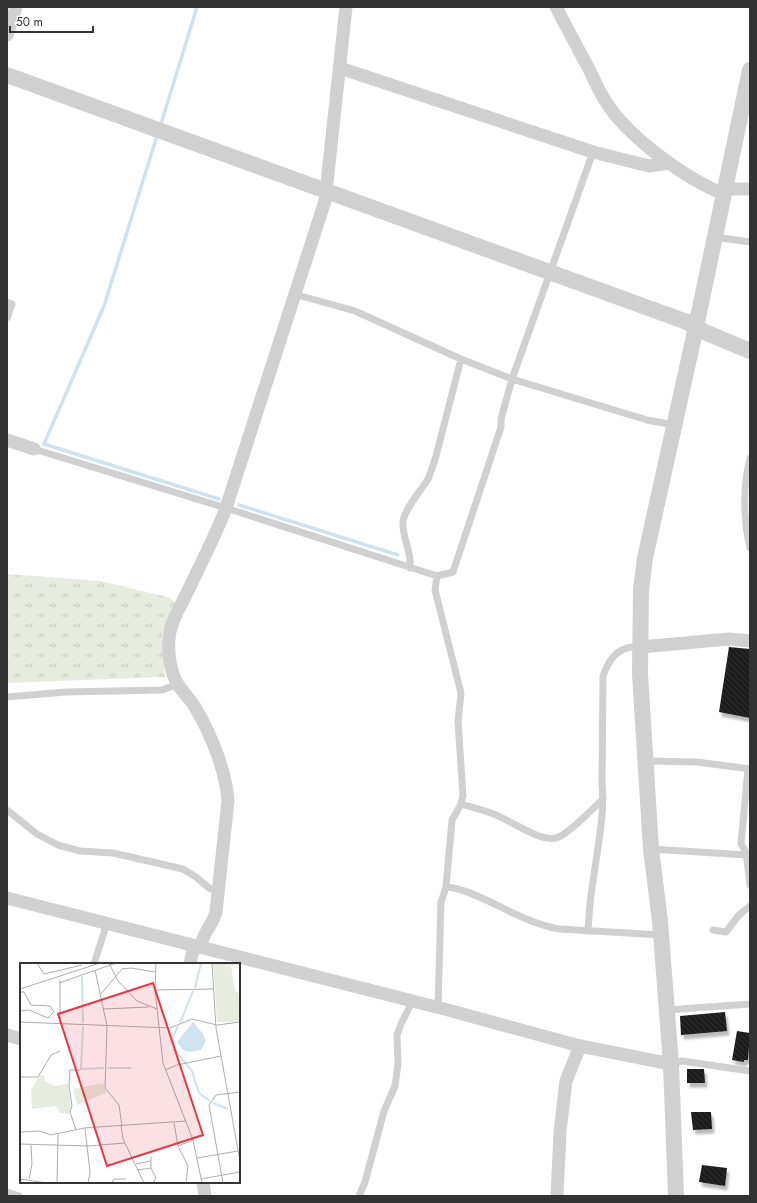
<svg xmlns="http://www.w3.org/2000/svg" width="757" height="1203" viewBox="0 0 757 1203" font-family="Jost,sans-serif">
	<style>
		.grass { fill: url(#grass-tufts) }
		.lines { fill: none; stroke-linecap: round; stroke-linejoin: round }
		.stream { stroke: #cfe2ee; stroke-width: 3.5 }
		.building { fill: url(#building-back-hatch); filter: url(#shadow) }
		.service { stroke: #d0d0d0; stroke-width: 7 }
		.minor { stroke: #d0d0d0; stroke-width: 13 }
		.tertiary { stroke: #d0d0d0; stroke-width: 16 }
		.inset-river { fill: none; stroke: #cfe2ee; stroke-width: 2 }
		.inset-road { fill: none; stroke: #adadad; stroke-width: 1 }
		.view { fill: #e63946; fill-opacity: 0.15; stroke: #e63946; stroke-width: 2 }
		.inset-edge { fill: none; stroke: #333; stroke-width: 2 }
	</style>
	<defs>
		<pattern id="grass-tufts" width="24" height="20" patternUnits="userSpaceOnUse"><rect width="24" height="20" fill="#e6ecdf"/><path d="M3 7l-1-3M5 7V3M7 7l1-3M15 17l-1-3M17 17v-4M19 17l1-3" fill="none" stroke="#c6cbc0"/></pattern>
		<pattern id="building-back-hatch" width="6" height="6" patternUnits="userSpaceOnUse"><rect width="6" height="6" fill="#1a1a1a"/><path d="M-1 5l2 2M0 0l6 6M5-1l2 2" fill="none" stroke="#333"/></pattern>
		<filter id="shadow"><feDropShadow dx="2.5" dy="4.5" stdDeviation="1" flood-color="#0004"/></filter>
	</defs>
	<rect width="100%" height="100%" fill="#fff"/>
	<path class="grass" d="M 7,574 L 101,581 L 167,597 L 175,602 L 162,635 L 165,677 L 7,683 Z"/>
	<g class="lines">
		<path class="stream" d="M 161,124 L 197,7
			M 156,139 L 104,306 L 44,444 L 219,499
			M 239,505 L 398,555"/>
	</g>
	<path class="building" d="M 729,647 L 750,649 L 750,718 L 719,712 Z
		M 725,1012 L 727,1031 L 681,1035 L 680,1016 Z
		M 737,1031 L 750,1033 L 748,1060 L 744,1060 L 744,1062 L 732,1060 Z
		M 687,1069 L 704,1069 L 705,1083 L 687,1083 Z
		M 691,1112 L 711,1112 L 712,1129 L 693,1130 Z
		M 702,1165 L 727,1168 L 725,1186 L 699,1182 Z"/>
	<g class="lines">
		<path class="service" d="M 715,237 L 750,242
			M 294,294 L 355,311 L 461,359 L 512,379 L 647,420 L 674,425
			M 7,302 L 12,304 L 7,318
			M 34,449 L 226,508 L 437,576 L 453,572 L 501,427 L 501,419 L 512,379 L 593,152
			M 750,458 C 743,486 743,519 750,548
			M 410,568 C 412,552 402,538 403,522 C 404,509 421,491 428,479 C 431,472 434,463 436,456 L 461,359
			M 437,576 L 435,590 L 461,693 L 458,721 L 463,796 L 461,804 L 452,820 L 446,887 L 441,902 L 438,1008
			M 7,697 L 66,692 L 162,690 L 178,684
			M 645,761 L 697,762 L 750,769
			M 748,769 L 741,844 L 746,852 L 750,885
			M 461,804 C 471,807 481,809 491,813 C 508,818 542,845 559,837 C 573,830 591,810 603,799
			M 7,810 L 37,834 L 58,845 L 80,851 L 113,853 L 183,869 L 196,877 L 209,888 L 218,892
			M 651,849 L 746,855
			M 446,887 C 460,888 473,894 486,900 C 510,911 534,925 560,929 L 661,935
			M 713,930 L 726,932 L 739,915 L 750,906
			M 588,931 C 589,914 590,898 593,882 C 597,849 605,817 602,784 L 603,676 C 609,658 620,645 640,647
			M 94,964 L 107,923
			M 667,1010 L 750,1004
			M 671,1064 L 682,1061 L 750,1071
			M 7,1192 L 19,1196
			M 359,1196 L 365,1182 L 384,1111 L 395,1086 L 398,1064 L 397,1035 L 401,1024 L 412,1002"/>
		<path class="minor" d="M 556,7 C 567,28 578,49 589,69 C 594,80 599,91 606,102 C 628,137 686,179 724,194
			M 7,35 L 16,7
			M 340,68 L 593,152 L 649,166 L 669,163
			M 726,189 L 750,189
			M 7,440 L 34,449
			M 640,647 L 729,639 L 750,641
			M 7,898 L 448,1010 L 580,1046 L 671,1064
			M 201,947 C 203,931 212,927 216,912 L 228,801 C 226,771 211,734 195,707 C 190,699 182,691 177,683 C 170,671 168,652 169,639 C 170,623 180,607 187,593 C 200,565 215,537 226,508 L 325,201 L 346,7
			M 190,964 L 194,946
			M 7,1035 L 21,1039
			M 203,1182 L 205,1196
			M 557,1196 L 560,1132 L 566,1081 L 580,1046"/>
		<path class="tertiary" d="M 7,75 L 687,322 L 707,333 L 750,351
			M 676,1196 L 671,1064 L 660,921 L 651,849 L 640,674 L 641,590 L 645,558 L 696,327 L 750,70"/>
	</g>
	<g transform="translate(20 963)">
		<rect width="220" height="220" fill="#fff"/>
		<path d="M 83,120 L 86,130 L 57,142 L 53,126 Z" fill="#e6ecdf"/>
		<path d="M 193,0 L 220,0 L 211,3 L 215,28 L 220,31 L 220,49 L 208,50 L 209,59 L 197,59 ZM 20,112 L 24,113 L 25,118 L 35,123 L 48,121 L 51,143 L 49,151 L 40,150 L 36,143 L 12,146 L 11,127 Z" fill="#e6ecdf"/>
		<path d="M 220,49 L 220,58 L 209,59 L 208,50 Z" fill="#e6ecdf"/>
		<path d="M 173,59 L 183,71 L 186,78 L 181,87 L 169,89 L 163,87 L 157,79 Z" fill="#cfe2ee"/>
		<path class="inset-river" d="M 62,13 L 63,60M 175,25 L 181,0M 160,60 L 173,28M 63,63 L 61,106 L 84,105M 158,63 L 153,74 L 155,87 L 172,108 L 179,130 L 190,138M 88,105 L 111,105M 193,140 L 208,146"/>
		<path class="inset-road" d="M 17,0 L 24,11 L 62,2M 89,0 L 98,18 L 117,38 L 137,46M 136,0 L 135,27 L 143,100 L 173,177 L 182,220M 192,0 L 196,65 L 220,198M 75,7 L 87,63 L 85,125 L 99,142 L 102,163M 40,17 L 40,61M 39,20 L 96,0M 0,26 L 80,0M 135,27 L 193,26M 0,29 L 4,29 L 11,42 L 30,43 L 34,49 L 28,55 L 9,47 L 1,48M 80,32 L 102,6 L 111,5 L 135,9M 0,44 L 0,57M 83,46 L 129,44M 0,59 L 150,65 L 172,56 L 197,62 L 220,59M 145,107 L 157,102 L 201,93M 0,114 L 18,114 L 31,92 L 40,88M 154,160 L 158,183 L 173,177M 101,163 L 103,176 L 124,220M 65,165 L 70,209 L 68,220M 56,167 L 50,149 L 52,143 L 49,122 L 50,107 L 60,107M 0,169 L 19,168 L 31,172 L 64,165 L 166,158M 0,181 L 68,183 L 105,180M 158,183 L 168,203 L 166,220M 131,193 L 131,205 L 136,215 L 133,220M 177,195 L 218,188M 116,201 L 131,198M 117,207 L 131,205M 0,216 L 27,220M 9,216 L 12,201 L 11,182M 181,216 L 220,209M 37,220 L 38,171M 92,220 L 94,216 L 106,216M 203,220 L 189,142 L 196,132 L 220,129"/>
		<path class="view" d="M 133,20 L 183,172 L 87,203 L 38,51 Z"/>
		<rect width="220" height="220" class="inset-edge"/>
	</g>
	<rect width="757" height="1203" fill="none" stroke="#333333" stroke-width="16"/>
	<path d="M10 26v6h83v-6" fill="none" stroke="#333333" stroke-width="2"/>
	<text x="16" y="26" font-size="12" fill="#333333" stroke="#ffffff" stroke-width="3" paint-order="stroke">50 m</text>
</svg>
